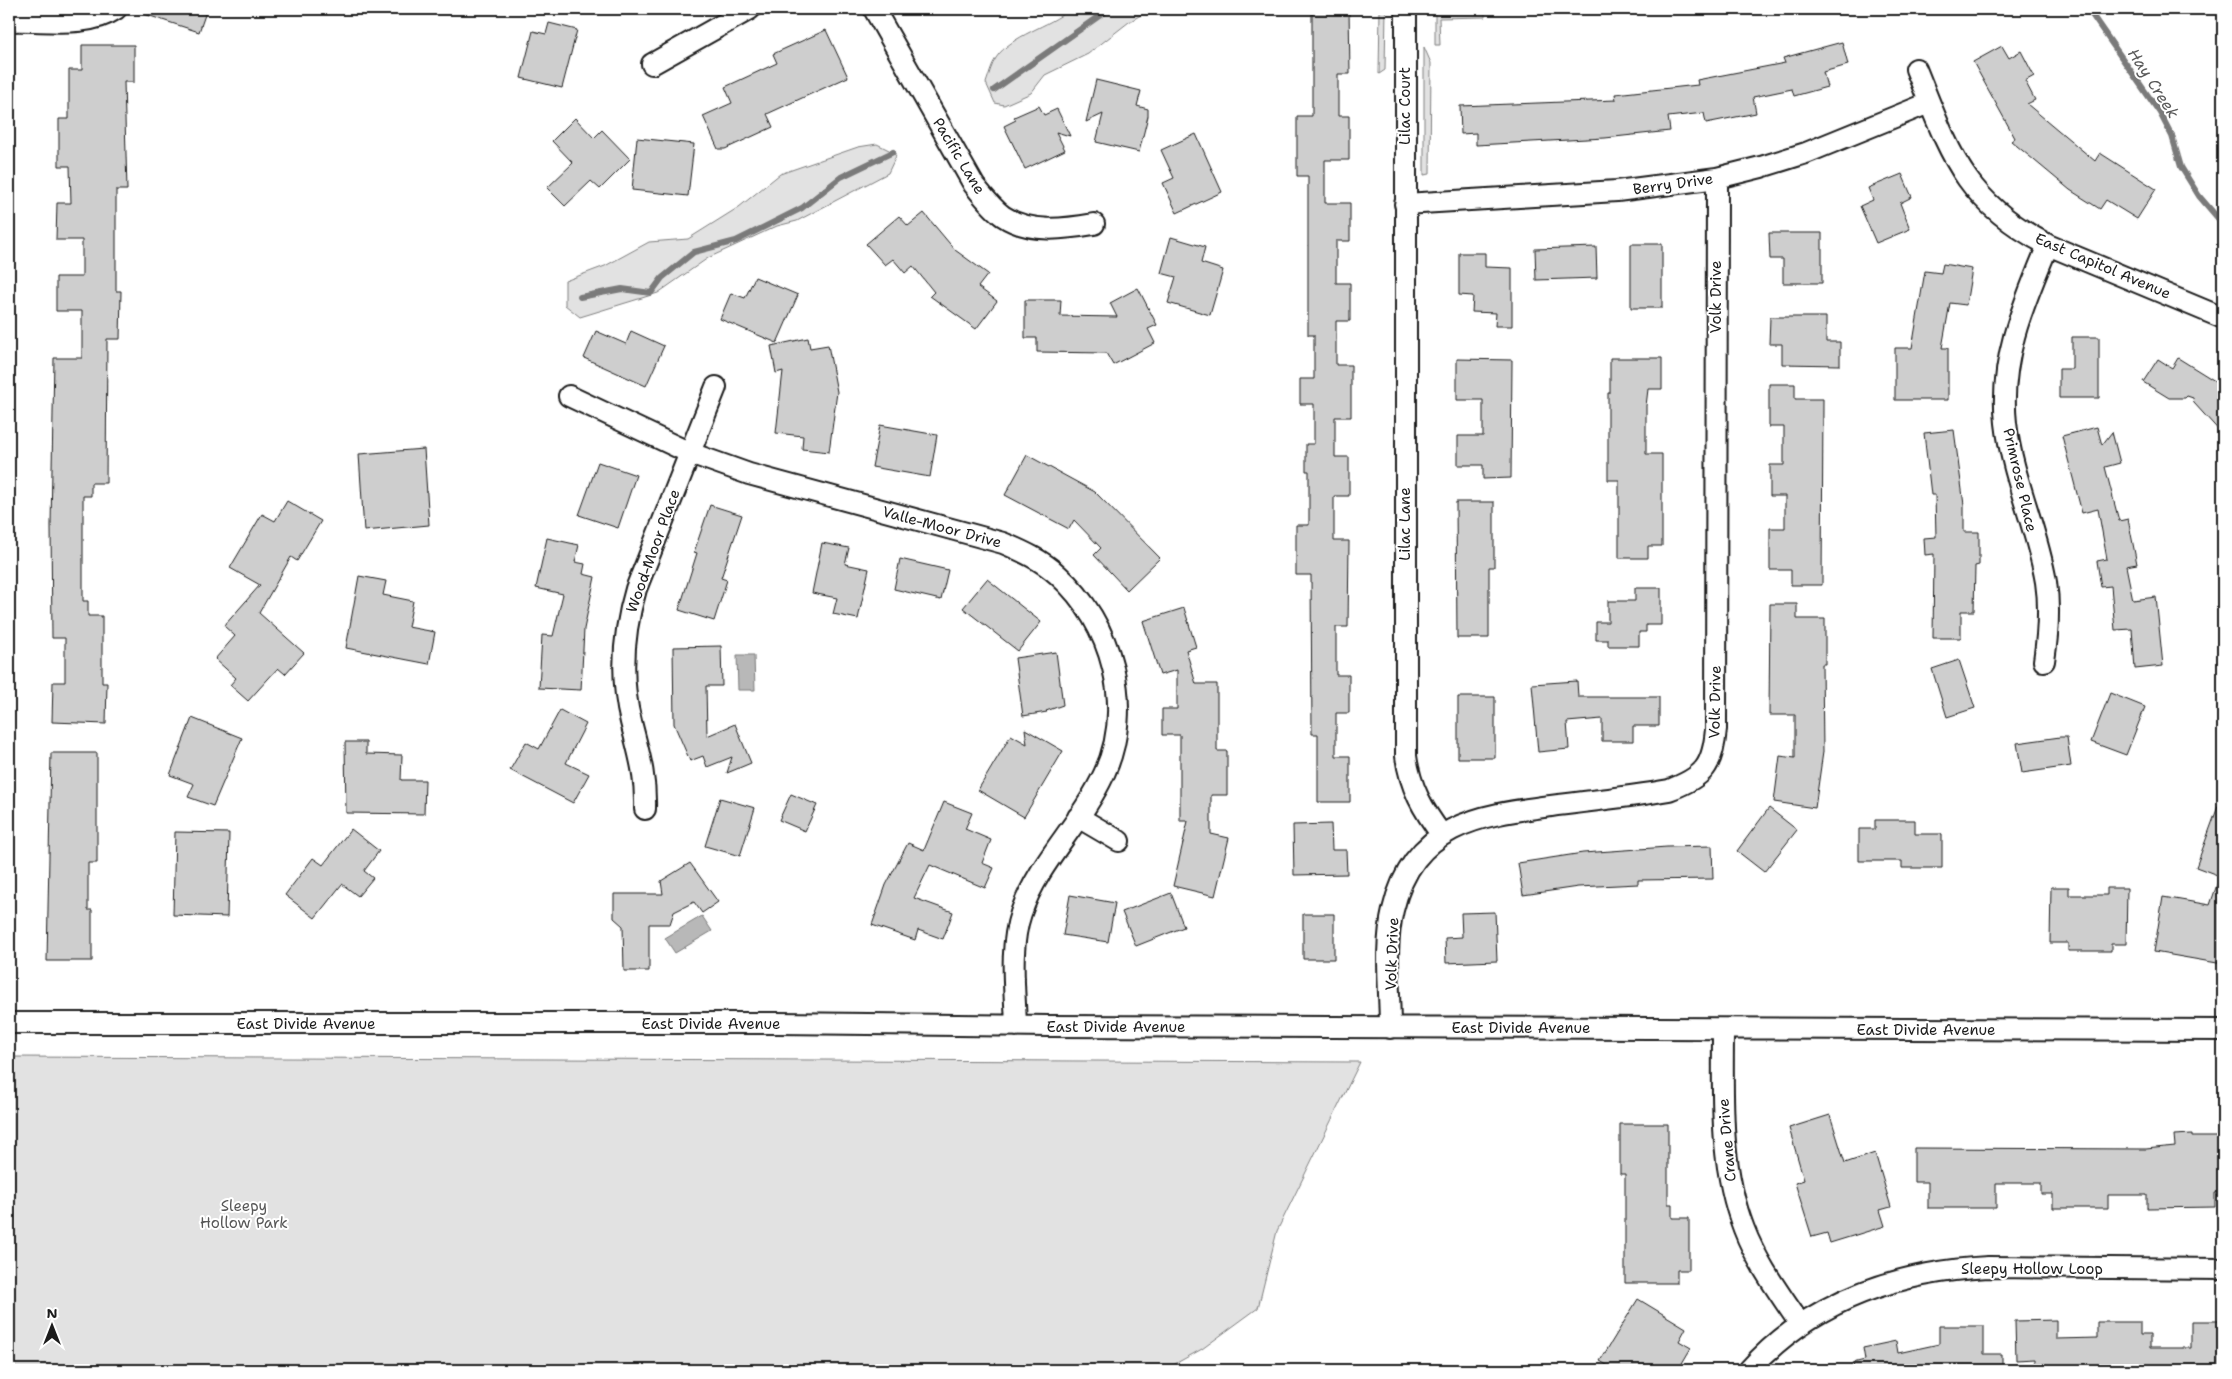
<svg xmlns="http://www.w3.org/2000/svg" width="2232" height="1379" viewBox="0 0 2232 1379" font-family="'Shantell Sans',sans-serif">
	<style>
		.green { fill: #e2e2e2; stroke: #7f7f7f }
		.water { fill: #b8b8b8; stroke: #7a7a7a }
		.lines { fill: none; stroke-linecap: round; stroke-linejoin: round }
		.stream { stroke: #7a7a7a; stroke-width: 6 }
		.building { fill: #cecece; stroke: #1c1c1c }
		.minor-casing { stroke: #1c1c1c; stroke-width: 24 }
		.minor { stroke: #fff; stroke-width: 20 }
		.labels { text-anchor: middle; stroke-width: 4; stroke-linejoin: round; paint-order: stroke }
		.street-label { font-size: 15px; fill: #1c1c1c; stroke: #fff }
		.park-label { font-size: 15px; fill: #575757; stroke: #fff }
		.water-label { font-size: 16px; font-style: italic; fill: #5a5a5a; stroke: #fff }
	</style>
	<rect width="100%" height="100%" fill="#fff"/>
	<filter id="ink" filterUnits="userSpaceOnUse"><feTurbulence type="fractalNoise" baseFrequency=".02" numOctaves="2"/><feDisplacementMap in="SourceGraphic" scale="10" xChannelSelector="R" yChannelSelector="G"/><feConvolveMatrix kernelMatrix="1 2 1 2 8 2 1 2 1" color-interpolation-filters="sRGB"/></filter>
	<g filter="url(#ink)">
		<path class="green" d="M 1070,9 L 1151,9 L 1129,22 L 1088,54 L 1045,75 L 1031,93 L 1004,105 L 995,103 L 986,83 C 989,75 991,65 996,58 C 1011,35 1049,27 1070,9 Z
			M 1380,9 L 1386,9 L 1385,70 L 1379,74 Z
			M 1435,9 L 1485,9 L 1485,17 L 1439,18 L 1440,45 L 1435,45 Z
			M 1424,47 L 1431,63 L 1430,174 L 1424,175 Z
			M 877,144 L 893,152 L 896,156 L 888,173 L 797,221 L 777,226 L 708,258 L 658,293 L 580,317 L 565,305 L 565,281 L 605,266 L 649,242 L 688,239 L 739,207 L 780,174 L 858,147 Z
			M 9,1057 L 1360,1062 L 1277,1231 L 1258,1308 L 1202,1349 L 1164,1370 L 9,1370 Z"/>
		<path class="water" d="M 737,655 L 754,655 L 755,690 L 738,690 Z
			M 702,916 L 712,931 L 675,953 L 665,938 Z"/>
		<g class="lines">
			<path class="stream" d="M 2088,9 L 2160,113 L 2172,136 L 2181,167 L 2199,196 L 2223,224
				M 994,90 L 1109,9
				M 580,297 L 622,289 L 651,293 L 662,278 L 694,252 L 736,241 L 802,208 L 841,177 L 893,152"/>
		</g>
		<path class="building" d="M 139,9 L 207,9 L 199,32 L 138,12 Z
			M 1312,9 L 1349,9 L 1350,74 L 1338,74 L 1338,116 L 1349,116 L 1349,160 L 1325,160 L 1325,203 L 1350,203 L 1350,241 L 1336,241 L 1336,283 L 1350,283 L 1350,321 L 1336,321 L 1336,365 L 1351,365 L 1351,417 L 1335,417 L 1335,457 L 1349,457 L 1349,496 L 1334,496 L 1334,541 L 1349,541 L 1348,627 L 1336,627 L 1336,675 L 1349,675 L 1349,713 L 1336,713 L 1336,756 L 1350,756 L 1350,802 L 1318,802 L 1318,734 L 1312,734 L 1311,575 L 1296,575 L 1296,525 L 1309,525 L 1309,471 L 1306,471 L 1306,444 L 1314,444 L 1314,404 L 1300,404 L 1300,379 L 1314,379 L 1314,335 L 1308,335 L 1308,176 L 1297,176 L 1297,116 L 1312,116 Z
			M 549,23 L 577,30 L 562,88 L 521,78 L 533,31 L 546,34 Z
			M 826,30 L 848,77 L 767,114 L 773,127 L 725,149 L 718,149 L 703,116 L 732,103 L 725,87 L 777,63 L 773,54 Z
			M 1842,42 L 1848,65 L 1823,72 L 1827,87 L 1794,96 L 1792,89 L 1753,97 L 1756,113 L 1706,123 L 1704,113 L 1668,117 L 1670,131 L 1605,138 L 1476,145 L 1476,133 L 1461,134 L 1460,106 L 1616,100 L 1615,94 L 1698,85 L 1697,80 L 1785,63 L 1783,58 Z
			M 82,45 L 134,45 L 134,82 L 124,82 L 127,190 L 116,190 L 116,291 L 121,291 L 120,339 L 107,339 L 106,483 L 91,483 L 91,496 L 83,496 L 83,601 L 88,601 L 88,616 L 102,616 L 102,683 L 107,683 L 106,724 L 52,722 L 53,682 L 65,682 L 65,638 L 52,638 L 51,525 L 54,358 L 82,358 L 82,311 L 56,311 L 56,277 L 82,277 L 82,240 L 56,240 L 57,203 L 71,203 L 70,166 L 59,166 L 59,119 L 69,119 L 69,70 L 82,70 Z
			M 2002,46 L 2009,58 L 2021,51 L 2034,76 L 2025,81 L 2035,100 L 2027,104 L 2095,161 L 2100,153 L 2156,189 L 2137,219 L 2106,200 L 2100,209 L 2070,190 L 2011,141 L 2015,138 L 1973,62 Z
			M 1096,80 L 1141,91 L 1137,106 L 1148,109 L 1148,116 L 1139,152 L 1096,142 L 1103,114 L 1086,122 Z
			M 1039,106 L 1044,115 L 1057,109 L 1070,136 L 1056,132 L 1065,150 L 1025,169 L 1004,126 L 1016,120 L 1014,117 Z
			M 575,118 L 594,138 L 602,130 L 630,159 L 600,189 L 591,181 L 565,206 L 547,188 L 573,163 L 552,141 Z
			M 1196,134 L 1222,192 L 1177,213 L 1163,183 L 1174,178 L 1161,150 Z
			M 637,138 L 694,144 L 688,196 L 632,190 Z
			M 1902,174 L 1912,197 L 1900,203 L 1910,229 L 1876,243 L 1860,206 L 1873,200 L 1868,188 Z
			M 924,213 L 955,250 L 988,274 L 978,287 L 997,301 L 976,329 L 930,296 L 934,292 L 913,266 L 905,273 L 893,259 L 885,265 L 866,244 L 899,216 L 908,226 Z
			M 1769,233 L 1822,233 L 1822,283 L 1783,283 L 1783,259 L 1770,259 Z
			M 1171,237 L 1205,247 L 1201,263 L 1223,270 L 1210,315 L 1168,303 L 1176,277 L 1161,273 Z
			M 1631,244 L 1662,244 L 1662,308 L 1631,308 Z
			M 1596,247 L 1597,278 L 1536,280 L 1535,249 Z
			M 1459,253 L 1485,253 L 1485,267 L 1512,268 L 1512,326 L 1495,326 L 1496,313 L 1472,312 L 1473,296 L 1459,295 Z
			M 1943,264 L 1972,269 L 1966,305 L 1950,303 L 1942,348 L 1948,348 L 1948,400 L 1895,400 L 1895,348 L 1912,348 L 1925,271 L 1941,273 Z
			M 755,277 L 798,295 L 777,343 L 720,319 L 731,293 L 745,298 Z
			M 1138,288 L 1157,325 L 1148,329 L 1155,343 L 1113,365 L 1106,353 L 1037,352 L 1037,338 L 1025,338 L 1025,300 L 1061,300 L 1060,316 L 1117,317 L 1110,303 Z
			M 1770,317 L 1826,317 L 1826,342 L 1840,342 L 1840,365 L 1782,364 L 1782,344 L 1769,344 Z
			M 596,331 L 626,344 L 631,331 L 664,346 L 646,386 L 584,358 Z
			M 2072,337 L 2099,337 L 2099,398 L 2059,398 L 2059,369 L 2072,369 Z
			M 808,338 L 810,348 L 828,345 L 837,392 L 829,452 L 802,449 L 803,436 L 776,433 L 783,371 L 776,373 L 771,346 Z
			M 1610,358 L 1662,358 L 1662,389 L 1648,389 L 1646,406 L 1646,454 L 1662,454 L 1662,546 L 1648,546 L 1648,558 L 1619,558 L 1619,480 L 1608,480 L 1608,393 L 1610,393 Z
			M 2178,358 L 2223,386 L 2223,435 L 2194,403 L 2193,398 L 2187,396 L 2185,398 L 2169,398 L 2143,382 L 2158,359 L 2172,368 Z
			M 1457,359 L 1512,360 L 1511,478 L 1483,479 L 1483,465 L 1458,465 L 1458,436 L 1483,436 L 1483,400 L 1457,400 Z
			M 1769,384 L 1795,384 L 1795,399 L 1823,399 L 1822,585 L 1791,585 L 1791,570 L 1770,570 L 1770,528 L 1785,528 L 1785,496 L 1770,496 L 1770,465 L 1784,465 L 1784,427 L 1769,427 Z
			M 880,425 L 937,435 L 930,477 L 872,467 Z
			M 2097,427 L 2102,445 L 2112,432 L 2120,463 L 2105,467 L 2119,521 L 2128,519 L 2137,564 L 2126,566 L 2133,600 L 2156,597 L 2163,666 L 2135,669 L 2132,629 L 2115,630 L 2111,586 L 2101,587 L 2097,561 L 2107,559 L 2098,509 L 2082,513 L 2062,436 Z
			M 1954,430 L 1964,505 L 1964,532 L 1979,532 L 1979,565 L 1975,566 L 1974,611 L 1961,611 L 1961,638 L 1933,638 L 1934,554 L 1925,555 L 1924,538 L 1936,537 L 1935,495 L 1931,495 L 1924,433 Z
			M 424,449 L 429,525 L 364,531 L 359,454 Z
			M 1027,455 L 1095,492 L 1160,558 L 1127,590 L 1094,555 L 1101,548 L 1074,520 L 1069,529 L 1005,495 Z
			M 598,462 L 636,475 L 618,528 L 579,515 Z
			M 287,501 L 321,521 L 297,561 L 291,557 L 259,613 L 304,653 L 285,674 L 278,668 L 248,701 L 230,685 L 236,678 L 215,659 L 235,636 L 224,626 L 260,585 L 230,568 L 262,514 L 275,521 Z
			M 1456,502 L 1494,502 L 1494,567 L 1489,567 L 1489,638 L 1457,638 Z
			M 710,505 L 742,515 L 721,578 L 727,580 L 714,621 L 679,610 L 697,553 L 694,552 Z
			M 547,538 L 579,545 L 575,562 L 585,564 L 583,574 L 595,577 L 584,629 L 581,690 L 539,688 L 542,635 L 553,636 L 563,594 L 536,588 Z
			M 822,543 L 849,548 L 845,564 L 869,569 L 858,619 L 833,614 L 837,598 L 812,593 Z
			M 900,559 L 948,570 L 941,600 L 894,589 Z
			M 359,576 L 386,581 L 383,595 L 413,601 L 408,627 L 435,632 L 429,664 L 346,648 Z
			M 987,579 L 1041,622 L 1018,651 L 963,608 Z
			M 1635,588 L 1661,588 L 1661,625 L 1646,625 L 1646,632 L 1639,632 L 1639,646 L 1608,646 L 1608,640 L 1596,640 L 1596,622 L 1608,622 L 1608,601 L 1635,601 Z
			M 1770,604 L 1797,604 L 1797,619 L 1825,619 L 1825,664 L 1822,664 L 1823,752 L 1815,808 L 1774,802 L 1780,756 L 1795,758 L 1795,715 L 1769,715 Z
			M 1184,608 L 1196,647 L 1186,650 L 1196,684 L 1217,684 L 1217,751 L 1227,751 L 1227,795 L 1211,795 L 1211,834 L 1229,838 L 1215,896 L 1173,886 L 1188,821 L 1180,821 L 1180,735 L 1162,735 L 1162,709 L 1177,709 L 1177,670 L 1160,675 L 1143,621 Z
			M 721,646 L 722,686 L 706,686 L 707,736 L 735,724 L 751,763 L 727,773 L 732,757 L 707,767 L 703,756 L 690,761 L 674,724 L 673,647 Z
			M 1056,652 L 1063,705 L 1046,711 L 1047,712 L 1023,716 L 1015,658 Z
			M 1959,660 L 1975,708 L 1947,717 L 1932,669 Z
			M 1577,681 L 1578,697 L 1659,697 L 1659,726 L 1633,726 L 1633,741 L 1602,741 L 1602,719 L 1567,722 L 1569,749 L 1538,752 L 1532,684 Z
			M 2110,693 L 2145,707 L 2126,755 L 2091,742 Z
			M 1458,697 L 1495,697 L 1495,758 L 1458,758 Z
			M 560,710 L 586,724 L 566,763 L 589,774 L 573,803 L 510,770 L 526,742 L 539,749 Z
			M 192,718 L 242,738 L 213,806 L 188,797 L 194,784 L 170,775 Z
			M 1025,729 L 1063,751 L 1024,817 L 978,790 L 1011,735 L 1027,744 Z
			M 2060,737 L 2067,737 L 2071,766 L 2022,773 L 2017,743 Z
			M 345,742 L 366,742 L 366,754 L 402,755 L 401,780 L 425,780 L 424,814 L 346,813 Z
			M 51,753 L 97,753 L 97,863 L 88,863 L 88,910 L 92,910 L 92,961 L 47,961 Z
			M 791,794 L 817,805 L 805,831 L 779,820 Z
			M 720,798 L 755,808 L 740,856 L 705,846 Z
			M 2221,798 L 2223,799 L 2223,964 L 2154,952 L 2163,897 L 2210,905 L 2220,876 L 2196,867 Z
			M 944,802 L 972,813 L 965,829 L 991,840 L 982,863 L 994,868 L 985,888 L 930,865 L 914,898 L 953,912 L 943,939 L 918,930 L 915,940 L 872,925 L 886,885 L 908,843 L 924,850 Z
			M 1769,808 L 1797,830 L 1764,872 L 1737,851 Z
			M 1875,820 L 1915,820 L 1915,834 L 1942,834 L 1942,868 L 1902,868 L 1902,861 L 1859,861 L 1859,829 L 1875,829 Z
			M 1331,824 L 1332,850 L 1346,850 L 1347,874 L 1294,875 L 1293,825 Z
			M 351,829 L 379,851 L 364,871 L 373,878 L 358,896 L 342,884 L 315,918 L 285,895 L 313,858 L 323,865 Z
			M 175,832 L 229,833 L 227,917 L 173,915 Z
			M 1712,846 L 1713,879 L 1638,880 L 1638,884 L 1578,887 L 1523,895 L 1518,863 L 1583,853 L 1667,847 Z
			M 690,863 L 718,902 L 702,913 L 694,902 L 674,912 L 670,924 L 649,924 L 649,971 L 624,971 L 623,926 L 614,918 L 614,894 L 663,894 L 661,881 Z
			M 2051,887 L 2069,887 L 2069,895 L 2107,895 L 2107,888 L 2127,888 L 2126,944 L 2111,944 L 2111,951 L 2068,951 L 2068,943 L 2050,943 Z
			M 1171,893 L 1184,927 L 1136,946 L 1122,912 Z
			M 1070,895 L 1115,903 L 1108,942 L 1063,935 Z
			M 1495,912 L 1497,961 L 1446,963 L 1445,938 L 1462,937 L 1461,913 Z
			M 1303,914 L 1334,914 L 1334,959 L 1303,959 Z
			M 1830,1115 L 1845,1163 L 1875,1153 L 1891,1207 L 1880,1210 L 1885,1226 L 1830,1243 L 1827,1233 L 1812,1237 L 1795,1183 L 1804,1180 L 1789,1128 Z
			M 1620,1124 L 1668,1124 L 1668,1204 L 1672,1204 L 1672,1218 L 1689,1218 L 1689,1270 L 1677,1270 L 1677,1283 L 1625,1283 L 1625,1174 L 1620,1174 Z
			M 2192,1134 L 2192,1137 L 2223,1137 L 2223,1193 L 2215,1193 L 2215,1207 L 2147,1208 L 2147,1195 L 2108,1195 L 2108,1208 L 2053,1208 L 2053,1194 L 2041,1194 L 2041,1183 L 1996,1183 L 1996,1208 L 1928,1208 L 1928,1182 L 1914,1182 L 1914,1148 L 2146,1149 L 2175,1146 L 2174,1135 Z
			M 1638,1299 L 1686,1328 L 1679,1341 L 1691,1348 L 1678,1370 L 1615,1370 L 1600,1361 Z
			M 2056,1320 L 2056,1339 L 2097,1338 L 2097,1322 L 2140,1322 L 2140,1335 L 2150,1335 L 2150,1348 L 2191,1348 L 2191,1321 L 2223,1321 L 2223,1368 L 2035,1370 L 2035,1359 L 2016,1360 L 2015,1321 Z
			M 1939,1326 L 1984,1326 L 1984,1354 L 2002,1354 L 2002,1370 L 1854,1370 L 1853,1363 L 1865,1360 L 1863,1348 L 1896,1341 L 1898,1353 L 1939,1344 Z"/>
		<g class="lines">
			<g class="minor-casing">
				<path id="minor" d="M 874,9 L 974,185 C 983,196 992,208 1003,216 C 1030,234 1065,229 1094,224
					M 1406,9 L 1406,756 C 1410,787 1423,810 1442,835
					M 9,21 C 43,19 86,29 116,9
					M 652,64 L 750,9
					M 1916,69 C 1950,153 1963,201 2048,245 L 2223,318
					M 1405,204 L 1617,191 L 1717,178 L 1761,167 L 1806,153 L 1929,103
					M 569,396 L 690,453 L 749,474 L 1003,543 C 1022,551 1042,560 1058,575 C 1112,623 1135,707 1104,774 C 1081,824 1038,862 1021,913 C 1009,948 1015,990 1016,1026
					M 2044,661 C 2048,634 2050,608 2046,582 C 2037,528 2012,477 2006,423 C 1999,359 2024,303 2048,245
					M 645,809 C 646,775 639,754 631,722 C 620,678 623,633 636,589 L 716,387
					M 1078,817 L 1119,841
					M 9,1023 L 778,1023 L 1048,1026 L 2223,1030
					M 1390,1028 C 1390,990 1384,947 1393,910 C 1413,825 1478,815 1551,806 C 1590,801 1630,797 1669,790 C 1704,777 1713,766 1716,729 L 1717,178
					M 1723,1029 C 1723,1096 1719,1165 1744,1229 C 1757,1263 1780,1294 1800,1324
					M 1749,1370 C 1811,1301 1897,1272 1988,1267 L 2223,1269"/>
			</g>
			<use href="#minor" class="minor"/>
		</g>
	</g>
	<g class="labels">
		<g class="street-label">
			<text transform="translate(1405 106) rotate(-90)" y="5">Lilac Court</text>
			<text transform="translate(959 156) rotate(59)" y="5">Pacific Lane</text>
			<text transform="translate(1673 184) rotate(-8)" y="5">Berry Drive</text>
			<text transform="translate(2103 266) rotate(23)" y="5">East Capitol Avenue</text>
			<text transform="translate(1716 297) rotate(-90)" y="5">Volk Drive</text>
			<text transform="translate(2020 480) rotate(77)" y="5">Primrose Place</text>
			<text transform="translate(1405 524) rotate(-90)" y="5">Lilac Lane</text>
			<text transform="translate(942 527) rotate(15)" y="5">Valle-Moor Drive</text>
			<text transform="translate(653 551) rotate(-70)" y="5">Wood-Moor Place</text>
			<text transform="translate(1715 702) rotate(-89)" y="5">Volk Drive</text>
			<text transform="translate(1392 954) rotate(-88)" y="5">Volk Drive</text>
			<text x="306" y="1029">East Divide Avenue</text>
			<text x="711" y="1029">East Divide Avenue</text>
			<text x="1116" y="1032">East Divide Avenue</text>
			<text x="1521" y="1033">East Divide Avenue</text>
			<text x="1926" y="1035">East Divide Avenue</text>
			<text transform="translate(1727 1140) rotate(-95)" y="5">Crane Drive</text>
			<text x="2032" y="1274">Sleepy Hollow Loop</text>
		</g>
		<g class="park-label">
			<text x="244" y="1211">Sleepy<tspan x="244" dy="17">Hollow Park</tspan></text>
		</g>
		<g class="water-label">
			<text transform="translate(2154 83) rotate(57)" y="6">Hay Creek</text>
		</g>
	</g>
	<rect width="2232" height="1379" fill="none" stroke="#fff" stroke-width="30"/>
	<rect x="15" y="15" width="2202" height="1349" fill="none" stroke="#1c1c1c" stroke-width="2" filter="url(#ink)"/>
	<g transform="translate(52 1326)" stroke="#ffffff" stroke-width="4" paint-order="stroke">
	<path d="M0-4L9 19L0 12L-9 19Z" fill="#1c1c1c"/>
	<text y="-8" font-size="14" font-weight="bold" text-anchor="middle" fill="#1c1c1c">N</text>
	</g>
</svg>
